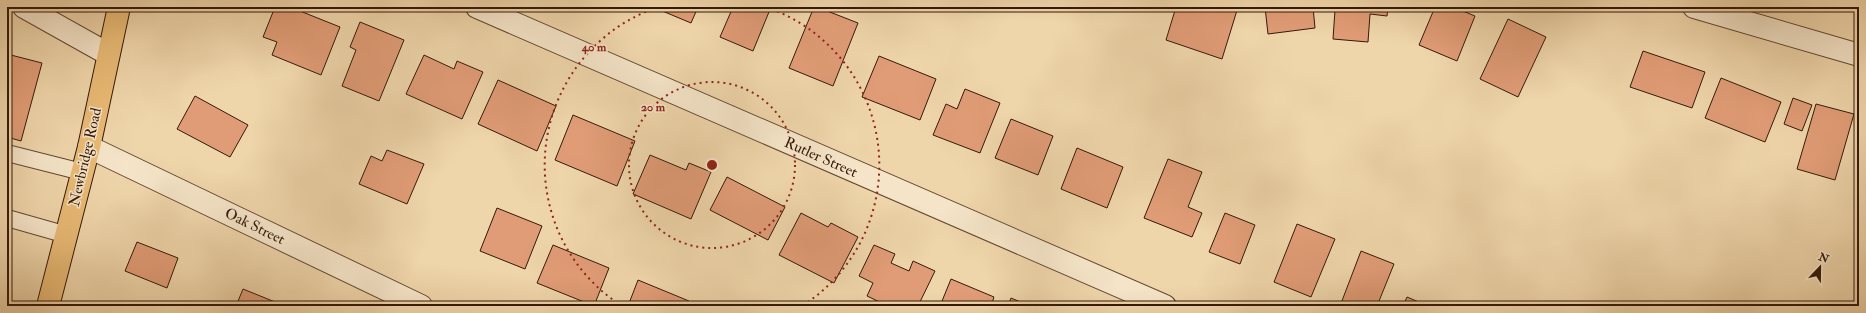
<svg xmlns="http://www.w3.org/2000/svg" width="1866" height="313" viewBox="0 0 1866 313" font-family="'IM FELL Double Pica',serif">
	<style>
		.building { fill: #e09c76; stroke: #341909 }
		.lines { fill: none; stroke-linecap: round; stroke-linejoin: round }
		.service-casing { stroke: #634831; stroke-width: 18 }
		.minor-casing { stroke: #634831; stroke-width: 24 }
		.primary-casing { stroke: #341909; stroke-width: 24 }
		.service { stroke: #f5e4c8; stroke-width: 16 }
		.minor { stroke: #f5e4c8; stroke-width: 22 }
		.primary { stroke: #e8ba75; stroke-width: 22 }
		.ring { fill: none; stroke: #8f2418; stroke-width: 2; stroke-dasharray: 2 4 }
		.labels { text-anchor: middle; stroke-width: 3; stroke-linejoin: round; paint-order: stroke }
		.street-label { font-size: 15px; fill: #341909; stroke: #f5e4c8 }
		.centre { fill: #8f2418; stroke: #f5e4c8; stroke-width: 2 }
		.ring-label { font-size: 12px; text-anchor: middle; font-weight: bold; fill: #8f2418; stroke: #f5e4c8; stroke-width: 3; stroke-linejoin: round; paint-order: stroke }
	</style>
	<rect width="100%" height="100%" fill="#efd5aa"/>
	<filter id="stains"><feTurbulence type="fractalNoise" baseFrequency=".005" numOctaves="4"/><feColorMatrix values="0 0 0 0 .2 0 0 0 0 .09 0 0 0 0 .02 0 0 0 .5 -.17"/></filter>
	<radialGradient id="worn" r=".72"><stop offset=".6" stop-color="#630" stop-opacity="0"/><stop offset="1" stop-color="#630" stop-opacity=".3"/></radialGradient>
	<path class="building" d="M 275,7 L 290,7 L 340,27 L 321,75 L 272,55 L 277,42 L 263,37 Z
		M 661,7 L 698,7 L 691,23 L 660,10 Z
		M 733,7 L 771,7 L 753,51 L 720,37 Z
		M 814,7 L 817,7 L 858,23 L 833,86 L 789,68 Z
		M 1176,7 L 1238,7 L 1222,59 L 1166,40 Z
		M 1265,7 L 1313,7 L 1315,28 L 1268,34 Z
		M 1347,7 L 1388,7 L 1387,16 L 1370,14 L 1368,42 L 1333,39 L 1335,10 L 1347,11 Z
		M 1435,7 L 1453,7 L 1475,16 L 1457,61 L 1419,45 Z
		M 1508,19 L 1546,37 L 1518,97 L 1480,79 Z
		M 360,22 L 404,40 L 379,101 L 342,86 L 356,50 L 350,47 Z
		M 1643,51 L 1705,72 L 1692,108 L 1630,87 Z
		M 7,54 L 42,63 L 21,141 L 7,137 Z
		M 424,55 L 454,69 L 457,61 L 483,72 L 462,119 L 406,94 Z
		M 879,56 L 936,79 L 920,120 L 862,97 Z
		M 1721,78 L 1781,102 L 1765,142 L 1705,118 Z
		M 498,80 L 556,106 L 537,151 L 478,124 Z
		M 965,89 L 1000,103 L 980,153 L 933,135 L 946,104 L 957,109 Z
		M 195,96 L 248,125 L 230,157 L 177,129 Z
		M 1793,98 L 1812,105 L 1802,131 L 1784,124 Z
		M 1816,104 L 1854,114 L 1835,180 L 1797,169 Z
		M 573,115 L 635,141 L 617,186 L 555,160 Z
		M 1011,119 L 1053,136 L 1038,175 L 995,158 Z
		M 1077,148 L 1123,167 L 1107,208 L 1061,189 Z
		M 387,150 L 424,164 L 407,204 L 359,184 L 371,156 L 382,161 Z
		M 650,155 L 686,170 L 689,163 L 711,172 L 691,219 L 633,194 Z
		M 1168,159 L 1202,172 L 1188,207 L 1202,213 L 1192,237 L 1144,218 Z
		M 727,177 L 785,207 L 768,240 L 710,210 Z
		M 497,208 L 542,226 L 525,269 L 480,251 Z
		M 801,213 L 828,227 L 831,223 L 858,237 L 834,283 L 779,255 Z
		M 1225,213 L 1255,225 L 1240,264 L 1209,252 Z
		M 1297,224 L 1335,239 L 1311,297 L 1274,282 Z
		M 137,242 L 178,258 L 167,288 L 125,271 Z
		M 553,245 L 609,268 L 594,306 L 537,283 Z
		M 874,245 L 895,254 L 891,263 L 909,271 L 913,261 L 935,271 L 918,306 L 888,306 L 867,296 L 873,283 L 859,276 Z
		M 1361,251 L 1394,264 L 1377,306 L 1340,306 Z
		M 951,279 L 994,297 L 991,306 L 940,306 Z
		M 638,280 L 689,301 L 687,306 L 628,306 Z
		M 243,289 L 280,304 L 279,306 L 236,306 Z
		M 1407,297 L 1428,306 L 1403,306 Z
		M 1011,298 L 1030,306 L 1008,306 Z"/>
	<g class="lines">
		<g class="service-casing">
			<path id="service" d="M 7,153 L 82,172
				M 7,218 L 67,235"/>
		</g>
		<g class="minor-casing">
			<path id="minor" d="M 24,7 L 108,54
				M 477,7 L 1165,306
				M 1694,7 L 1859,55
				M 89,147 L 421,306"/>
		</g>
		<g class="primary-casing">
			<path id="primary" d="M 48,306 L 89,147 L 119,7"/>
		</g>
		<use href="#service" class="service"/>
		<use href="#minor" class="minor"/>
		<use href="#primary" class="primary"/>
	</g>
	<g class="ring">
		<circle cx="712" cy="165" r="83"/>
		<path d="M622 306A167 167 0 0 1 658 7M766 7A167 167 0 0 1 802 306"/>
	</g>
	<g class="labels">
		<g class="street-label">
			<text transform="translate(85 157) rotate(-77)" y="5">Newbridge Road</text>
			<text transform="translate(821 157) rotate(24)" y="5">Rutler Street</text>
			<text transform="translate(255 226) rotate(26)" y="5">Oak Street</text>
		</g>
	</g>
	<circle cx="712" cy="165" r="6" class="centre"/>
	<g class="ring-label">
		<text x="594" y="51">40 m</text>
		<text x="653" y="111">20 m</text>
	</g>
	<rect width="1866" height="313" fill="none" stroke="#efd5aa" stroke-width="24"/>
	<rect x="8" y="8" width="1850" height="297" fill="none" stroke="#341909" stroke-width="2"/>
	<rect x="12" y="12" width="1842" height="289" fill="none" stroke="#341909"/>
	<g transform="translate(1820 267) rotate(22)" stroke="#f5e4c8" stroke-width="3" paint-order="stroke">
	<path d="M0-3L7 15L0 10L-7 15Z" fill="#341909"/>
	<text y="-6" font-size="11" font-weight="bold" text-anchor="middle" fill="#341909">N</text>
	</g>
	<rect width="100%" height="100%" filter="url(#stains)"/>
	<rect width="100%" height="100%" fill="url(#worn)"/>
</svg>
